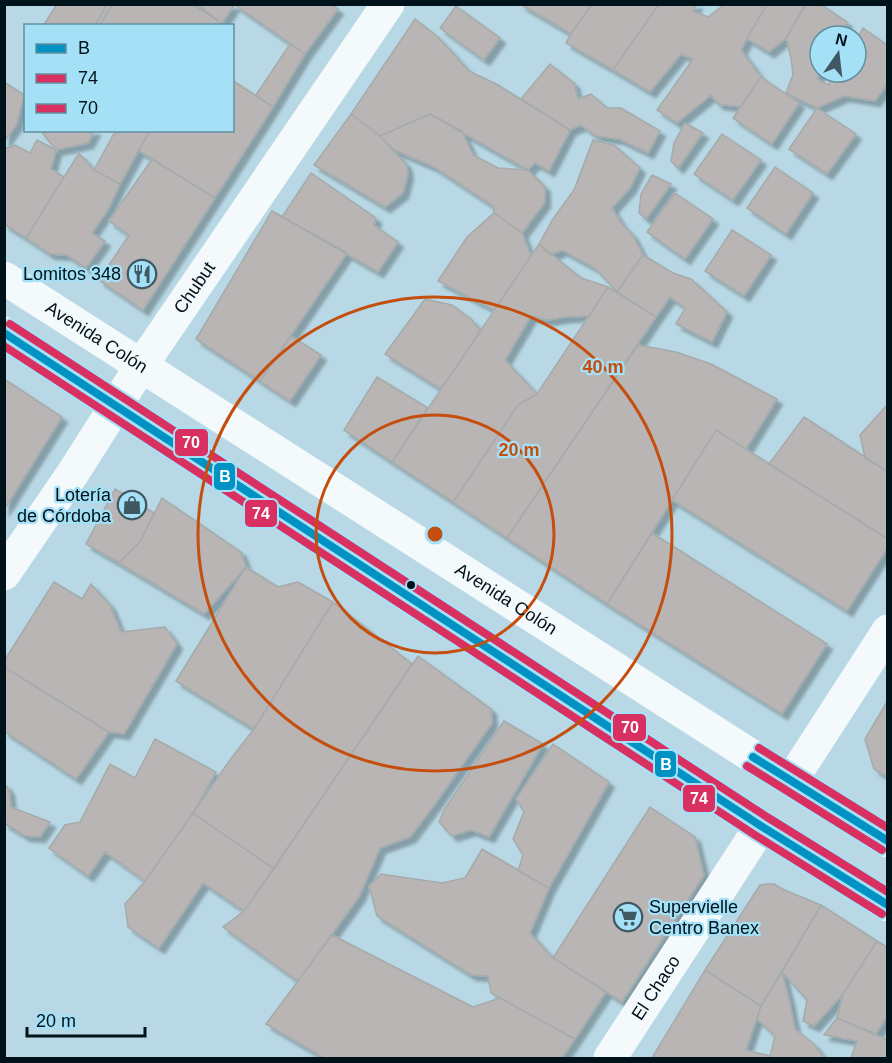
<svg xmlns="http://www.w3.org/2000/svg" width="892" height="1063" viewBox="0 0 892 1063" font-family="Helvetica,sans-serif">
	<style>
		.building { fill: #b8b5b4; stroke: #a5aaab; stroke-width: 1.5; filter: url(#shadow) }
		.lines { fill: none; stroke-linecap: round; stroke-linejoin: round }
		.minor { stroke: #f4f9fb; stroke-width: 33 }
		.major { stroke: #f4f9fb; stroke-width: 33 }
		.bus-1-casing { stroke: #a4e1f7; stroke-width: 12 }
		.bus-2-casing { stroke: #a4e1f7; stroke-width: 12 }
		.bus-3-casing { stroke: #a4e1f7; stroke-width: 12 }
		.bus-1 { stroke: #0092c2; stroke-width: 8 }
		.bus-2 { stroke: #d93062; stroke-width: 8 }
		.bus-3 { stroke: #d93062; stroke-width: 8 }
		.ring { fill: none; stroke: #c54e0e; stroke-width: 3 }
		.bus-dot { fill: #00131b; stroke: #a4e1f7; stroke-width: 2 }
		.labels { text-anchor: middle; stroke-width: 4.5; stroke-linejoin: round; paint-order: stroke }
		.poi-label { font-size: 18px; fill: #00131b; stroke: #a4e1f7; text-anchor: end }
		.street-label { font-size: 18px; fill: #00131b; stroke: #a4e1f7 }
		.centre { fill: #c54e0e; stroke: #a4e1f7; stroke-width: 3 }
		.ring-label { font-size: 18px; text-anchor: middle; font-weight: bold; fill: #c54e0e; stroke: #a4e1f7; stroke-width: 4.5; stroke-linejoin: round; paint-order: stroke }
		.line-badge { stroke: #a4e1f7; stroke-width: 2 }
		.badge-label { font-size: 16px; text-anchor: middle; font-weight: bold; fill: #fff }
	</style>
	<defs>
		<filter id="shadow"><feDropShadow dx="5.5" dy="5.5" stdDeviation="1.5" flood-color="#0004"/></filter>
	</defs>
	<rect width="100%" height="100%" fill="#b7d8e4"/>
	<path class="building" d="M 57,4 L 113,4 L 99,26 L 43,26 Z
		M 107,4 L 192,4 L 222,23 L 228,26 L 95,26 Z
		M 196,4 L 235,4 L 222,23 Z
		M 331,4 L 338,9 L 305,54 L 235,5 Z
		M 520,4 L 592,4 L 571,34 Z
		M 592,4 L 659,4 L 613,70 L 566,43 L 571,34 Z
		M 659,4 L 697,4 L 693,11 L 708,17 L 721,7 L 721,4 L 767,4 L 747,39 L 741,50 L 761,77 L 741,107 L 718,104 L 711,95 L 677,123 L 657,110 L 693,59 L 681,54 L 650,92 L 613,70 Z
		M 767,4 L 806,4 L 786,38 L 769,52 L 747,39 Z
		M 806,4 L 820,4 L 847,22 L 840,36 L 820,36 L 821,72 L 817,79 L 828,85 L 836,72 L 856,72 L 856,40 L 863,28 L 888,46 L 888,83 L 875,101 L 844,96 L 817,108 L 786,93 L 793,75 L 791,58 L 786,38 Z
		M 456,6 L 500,38 L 484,60 L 440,28 Z
		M 415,19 L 438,37 L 469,71 L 498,85 L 570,130 L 549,171 L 535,163 L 528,170 L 430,114 L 380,136 L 351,114 Z
		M 290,44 L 305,54 L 273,107 L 256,95 Z
		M 550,64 L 574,83 L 578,99 L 591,94 L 607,108 L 621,108 L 660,131 L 648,153 L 619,139 L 596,136 L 581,125 L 570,130 L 521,99 Z
		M 761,77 L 799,103 L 772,144 L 733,118 Z
		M 232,80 L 273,107 L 215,198 L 139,151 L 150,130 L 232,130 Z
		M 4,82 L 24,95 L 17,124 L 4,142 Z
		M 817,108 L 856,134 L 827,174 L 789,149 Z
		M 351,114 L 380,136 L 406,164 L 408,174 L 403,193 L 385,207 L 314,165 Z
		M 430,114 L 462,131 L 473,155 L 498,168 L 528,170 L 545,187 L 545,202 L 522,233 L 494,213 L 493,206 L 434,167 L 394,150 L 380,136 Z
		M 685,123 L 703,133 L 678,168 L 671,161 L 674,143 Z
		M 40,130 L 95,130 L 88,143 L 56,150 Z
		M 116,130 L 150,130 L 120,184 L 94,170 Z
		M 722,134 L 761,160 L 733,200 L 694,174 Z
		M 37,140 L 56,150 L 51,169 L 64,177 L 26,238 L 4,224 L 4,149 L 15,145 L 30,153 Z
		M 593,140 L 614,145 L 640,168 L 630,188 L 612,208 L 622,224 L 632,234 L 643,255 L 617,292 L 595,268 L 562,250 L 551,255 L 539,244 L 553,219 L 574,190 Z
		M 79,153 L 94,170 L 120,184 L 109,208 L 92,233 L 105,241 L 86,268 L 67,255 L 50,254 L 26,238 Z
		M 152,159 L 215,198 L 143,310 L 99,280 L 129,235 L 109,221 Z
		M 775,167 L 813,193 L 786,234 L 747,208 Z
		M 311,173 L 376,218 L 374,225 L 398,242 L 378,272 L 282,217 Z
		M 652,175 L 671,184 L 646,219 L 639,213 L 641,194 Z
		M 675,193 L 713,219 L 685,259 L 647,232 Z
		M 272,211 L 347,253 L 260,381 L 196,339 Z
		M 494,213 L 522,233 L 531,256 L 494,310 L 438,281 L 467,237 Z
		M 732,230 L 771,255 L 744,296 L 705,271 Z
		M 539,244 L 581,278 L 608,287 L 589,316 L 566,317 L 547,320 L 531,316 L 505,360 L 537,394 L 518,405 L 453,502 L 392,462 Z
		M 643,255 L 673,273 L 691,279 L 727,312 L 712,342 L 676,324 L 685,308 L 670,297 L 656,317 L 617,292 Z
		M 608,287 L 656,317 L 507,538 L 453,502 L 518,405 L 537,394 Z
		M 425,299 L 452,305 L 471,319 L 481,331 L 441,389 L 385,354 Z
		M 291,336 L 321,355 L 290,401 L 260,381 Z
		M 638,345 L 676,352 L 711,364 L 777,399 L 746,449 L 716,430 L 607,604 L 507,538 Z
		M 377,377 L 428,408 L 392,462 L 344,430 Z
		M 4,379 L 62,417 L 4,510 Z
		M 888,404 L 888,472 L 865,458 L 860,435 Z
		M 804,417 L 888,472 L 888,539 L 769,464 Z
		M 716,430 L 888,539 L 888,547 L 847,611 L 672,500 Z
		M 115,489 L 154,513 L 140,542 L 119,563 L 86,544 Z
		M 162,498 L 241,552 L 246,567 L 204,614 L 119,563 L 140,542 Z
		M 652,533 L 827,644 L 782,714 L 607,604 Z
		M 246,567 L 278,587 L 298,582 L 333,602 L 254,729 L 176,681 Z
		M 54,582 L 82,599 L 91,584 L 110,605 L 121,632 L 165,627 L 177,644 L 124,734 L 109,732 L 4,667 L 4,661 Z
		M 333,602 L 412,664 L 274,869 L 193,813 L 230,760 L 254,729 Z
		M 418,656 L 491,709 L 492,723 L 435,804 L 410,837 L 380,848 L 359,897 L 298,981 L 223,927 L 244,911 L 256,894 Z
		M 4,667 L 109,732 L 76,779 L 4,731 Z
		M 888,700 L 888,777 L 874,769 L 865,739 Z
		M 504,721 L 543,744 L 489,837 L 471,830 L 452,836 L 439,822 L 444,810 Z
		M 155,739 L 216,772 L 193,813 L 145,881 L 105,852 L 88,876 L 49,848 L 65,825 L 80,822 L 110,764 L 135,778 Z
		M 553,744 L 609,782 L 549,888 L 518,871 L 523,855 L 513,839 L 524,812 L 516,799 Z
		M 4,783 L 9,790 L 11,807 L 50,822 L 40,837 L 25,836 L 4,823 Z
		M 650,807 L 695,837 L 704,875 L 622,1002 L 553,958 Z
		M 193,813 L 274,869 L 244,911 L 203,883 L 159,948 L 128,927 L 125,904 L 145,881 Z
		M 482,849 L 549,888 L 530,933 L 553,958 L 606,992 L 575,1039 L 491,993 L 488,976 L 471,975 L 377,916 L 369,886 L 381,874 L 442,883 L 465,878 Z
		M 766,884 L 774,884 L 782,889 L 821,905 L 761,1006 L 705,970 L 760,885 Z
		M 821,905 L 877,941 L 843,994 L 814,1026 L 803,1021 L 807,1000 L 782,972 Z
		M 332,935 L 473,1007 L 500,998 L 575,1039 L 562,1058 L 324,1058 L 266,1024 Z
		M 877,941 L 888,948 L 888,1015 L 876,1034 L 837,1018 L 843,994 Z
		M 705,970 L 761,1006 L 746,1050 L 770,1056 L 772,1058 L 652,1058 Z
		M 782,972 L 789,999 L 795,1029 L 814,1044 L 824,1058 L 772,1058 L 770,1056 L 775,1036 L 757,1019 L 761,1006 Z
		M 837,1018 L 888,1040 L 888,1058 L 851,1058 L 857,1041 L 824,1035 Z"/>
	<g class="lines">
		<g class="minor">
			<path id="s1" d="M 4,574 L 73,473 L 141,366 L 388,4"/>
			<path d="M 791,781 L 888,631"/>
			<path id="s2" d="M 610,1058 L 761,826"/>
		</g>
		<g class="major">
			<path id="s3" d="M 4,278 L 791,781 L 888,841"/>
			<path d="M 4,333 L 761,826 L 888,905"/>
		</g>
		<g class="bus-1-casing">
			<path id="bus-1" d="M 4,333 L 761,826 L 888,905
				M 753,757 L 888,841"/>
		</g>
		<g class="bus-2-casing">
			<path id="bus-2" d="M 4,346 L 755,835 L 882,914
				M 747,766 L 882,850"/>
		</g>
		<g class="bus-3-casing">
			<path id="bus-3" d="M 10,324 L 767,817 L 888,892
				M 759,748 L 888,828"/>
		</g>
		<use href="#bus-1" class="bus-1"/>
		<use href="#bus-2" class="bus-2"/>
		<use href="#bus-3" class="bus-3"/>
	</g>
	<g class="ring">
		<circle cx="435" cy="534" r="119"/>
		<circle cx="435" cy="534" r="237"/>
	</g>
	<defs>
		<g id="restaurant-ring" transform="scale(1.5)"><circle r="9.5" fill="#a4e1f7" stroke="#405861" stroke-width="1.5"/><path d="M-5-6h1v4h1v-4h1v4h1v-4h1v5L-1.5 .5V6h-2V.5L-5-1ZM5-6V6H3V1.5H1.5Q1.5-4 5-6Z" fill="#405861"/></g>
		<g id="shop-ring" transform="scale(1.5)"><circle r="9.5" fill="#a4e1f7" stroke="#405861" stroke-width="1.5"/><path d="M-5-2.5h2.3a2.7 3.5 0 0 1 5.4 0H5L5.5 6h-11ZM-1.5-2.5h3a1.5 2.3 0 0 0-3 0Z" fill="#405861"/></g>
		<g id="supermarket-ring" transform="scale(1.5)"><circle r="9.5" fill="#a4e1f7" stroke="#405861" stroke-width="1.5"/><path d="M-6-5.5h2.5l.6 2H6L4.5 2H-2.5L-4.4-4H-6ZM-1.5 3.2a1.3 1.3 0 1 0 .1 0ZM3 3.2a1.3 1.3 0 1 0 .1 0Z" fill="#405861"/></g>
	</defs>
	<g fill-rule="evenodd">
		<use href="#restaurant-ring" x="142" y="274"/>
		<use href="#shop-ring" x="132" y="505"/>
		<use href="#supermarket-ring" x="628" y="917"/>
	</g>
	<circle class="bus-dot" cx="411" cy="585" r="5"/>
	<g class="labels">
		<g class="poi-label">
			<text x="121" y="280">Lomitos 348</text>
			<text x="111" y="501">Lotería<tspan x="111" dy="21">de Córdoba</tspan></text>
			<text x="649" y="913" text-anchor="start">Supervielle<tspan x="649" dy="21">Centro Banex</tspan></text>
		</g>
		<g class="street-label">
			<text dy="6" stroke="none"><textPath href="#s1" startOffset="344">Chubut</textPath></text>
			<text dy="6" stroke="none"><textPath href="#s3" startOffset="110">Avenida Colón</textPath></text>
			<text dy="6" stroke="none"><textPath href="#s3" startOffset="596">Avenida Colón</textPath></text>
			<text dy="6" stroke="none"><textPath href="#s2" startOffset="84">El Chaco</textPath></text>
		</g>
	</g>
	<circle cx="435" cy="534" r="9" class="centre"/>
	<g class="ring-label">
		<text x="603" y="373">40 m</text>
		<text x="519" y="456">20 m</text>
	</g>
	<g class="line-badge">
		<rect x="174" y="428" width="35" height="29" rx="6" fill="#d93062"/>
		<rect x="213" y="462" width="23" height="29" rx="6" fill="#0092c2"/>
		<rect x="244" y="499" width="34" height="29" rx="6" fill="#d93062"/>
		<rect x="612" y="713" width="35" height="29" rx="6" fill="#d93062"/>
		<rect x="654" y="750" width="23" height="28" rx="6" fill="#0092c2"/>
		<rect x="682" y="784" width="34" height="29" rx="6" fill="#d93062"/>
	</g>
	<g class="badge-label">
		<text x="191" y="448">70</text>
		<text x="225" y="482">B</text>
		<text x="261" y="519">74</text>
		<text x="630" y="733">70</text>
		<text x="666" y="770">B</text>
		<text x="699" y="804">74</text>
	</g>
	<rect width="892" height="1063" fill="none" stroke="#00131b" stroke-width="12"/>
	<rect x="24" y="24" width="210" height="108" fill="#a4e1f7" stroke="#628f9f" stroke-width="1.5"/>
	<rect x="36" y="44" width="30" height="9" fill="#0092c2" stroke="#628f9f" stroke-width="1.5"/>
	<text x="78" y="54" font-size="18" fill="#00131b">B</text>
	<rect x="36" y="74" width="30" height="9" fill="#d93062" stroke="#628f9f" stroke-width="1.5"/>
	<text x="78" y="84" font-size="18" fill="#00131b">74</text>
	<rect x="36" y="104" width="30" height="9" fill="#d93062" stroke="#628f9f" stroke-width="1.5"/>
	<text x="78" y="114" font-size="18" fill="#00131b">70</text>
	<g transform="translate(838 54) rotate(14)"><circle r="28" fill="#a4e1f7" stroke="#628f9f" stroke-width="1.5"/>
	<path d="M0-4.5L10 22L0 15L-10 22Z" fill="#405861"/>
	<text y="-9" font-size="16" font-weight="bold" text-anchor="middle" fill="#00131b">N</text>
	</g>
	<path d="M27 1027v9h118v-9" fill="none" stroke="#00131b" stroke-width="3"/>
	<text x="36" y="1027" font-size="18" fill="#00131b" stroke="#a4e1f7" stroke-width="4.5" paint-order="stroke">20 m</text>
</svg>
